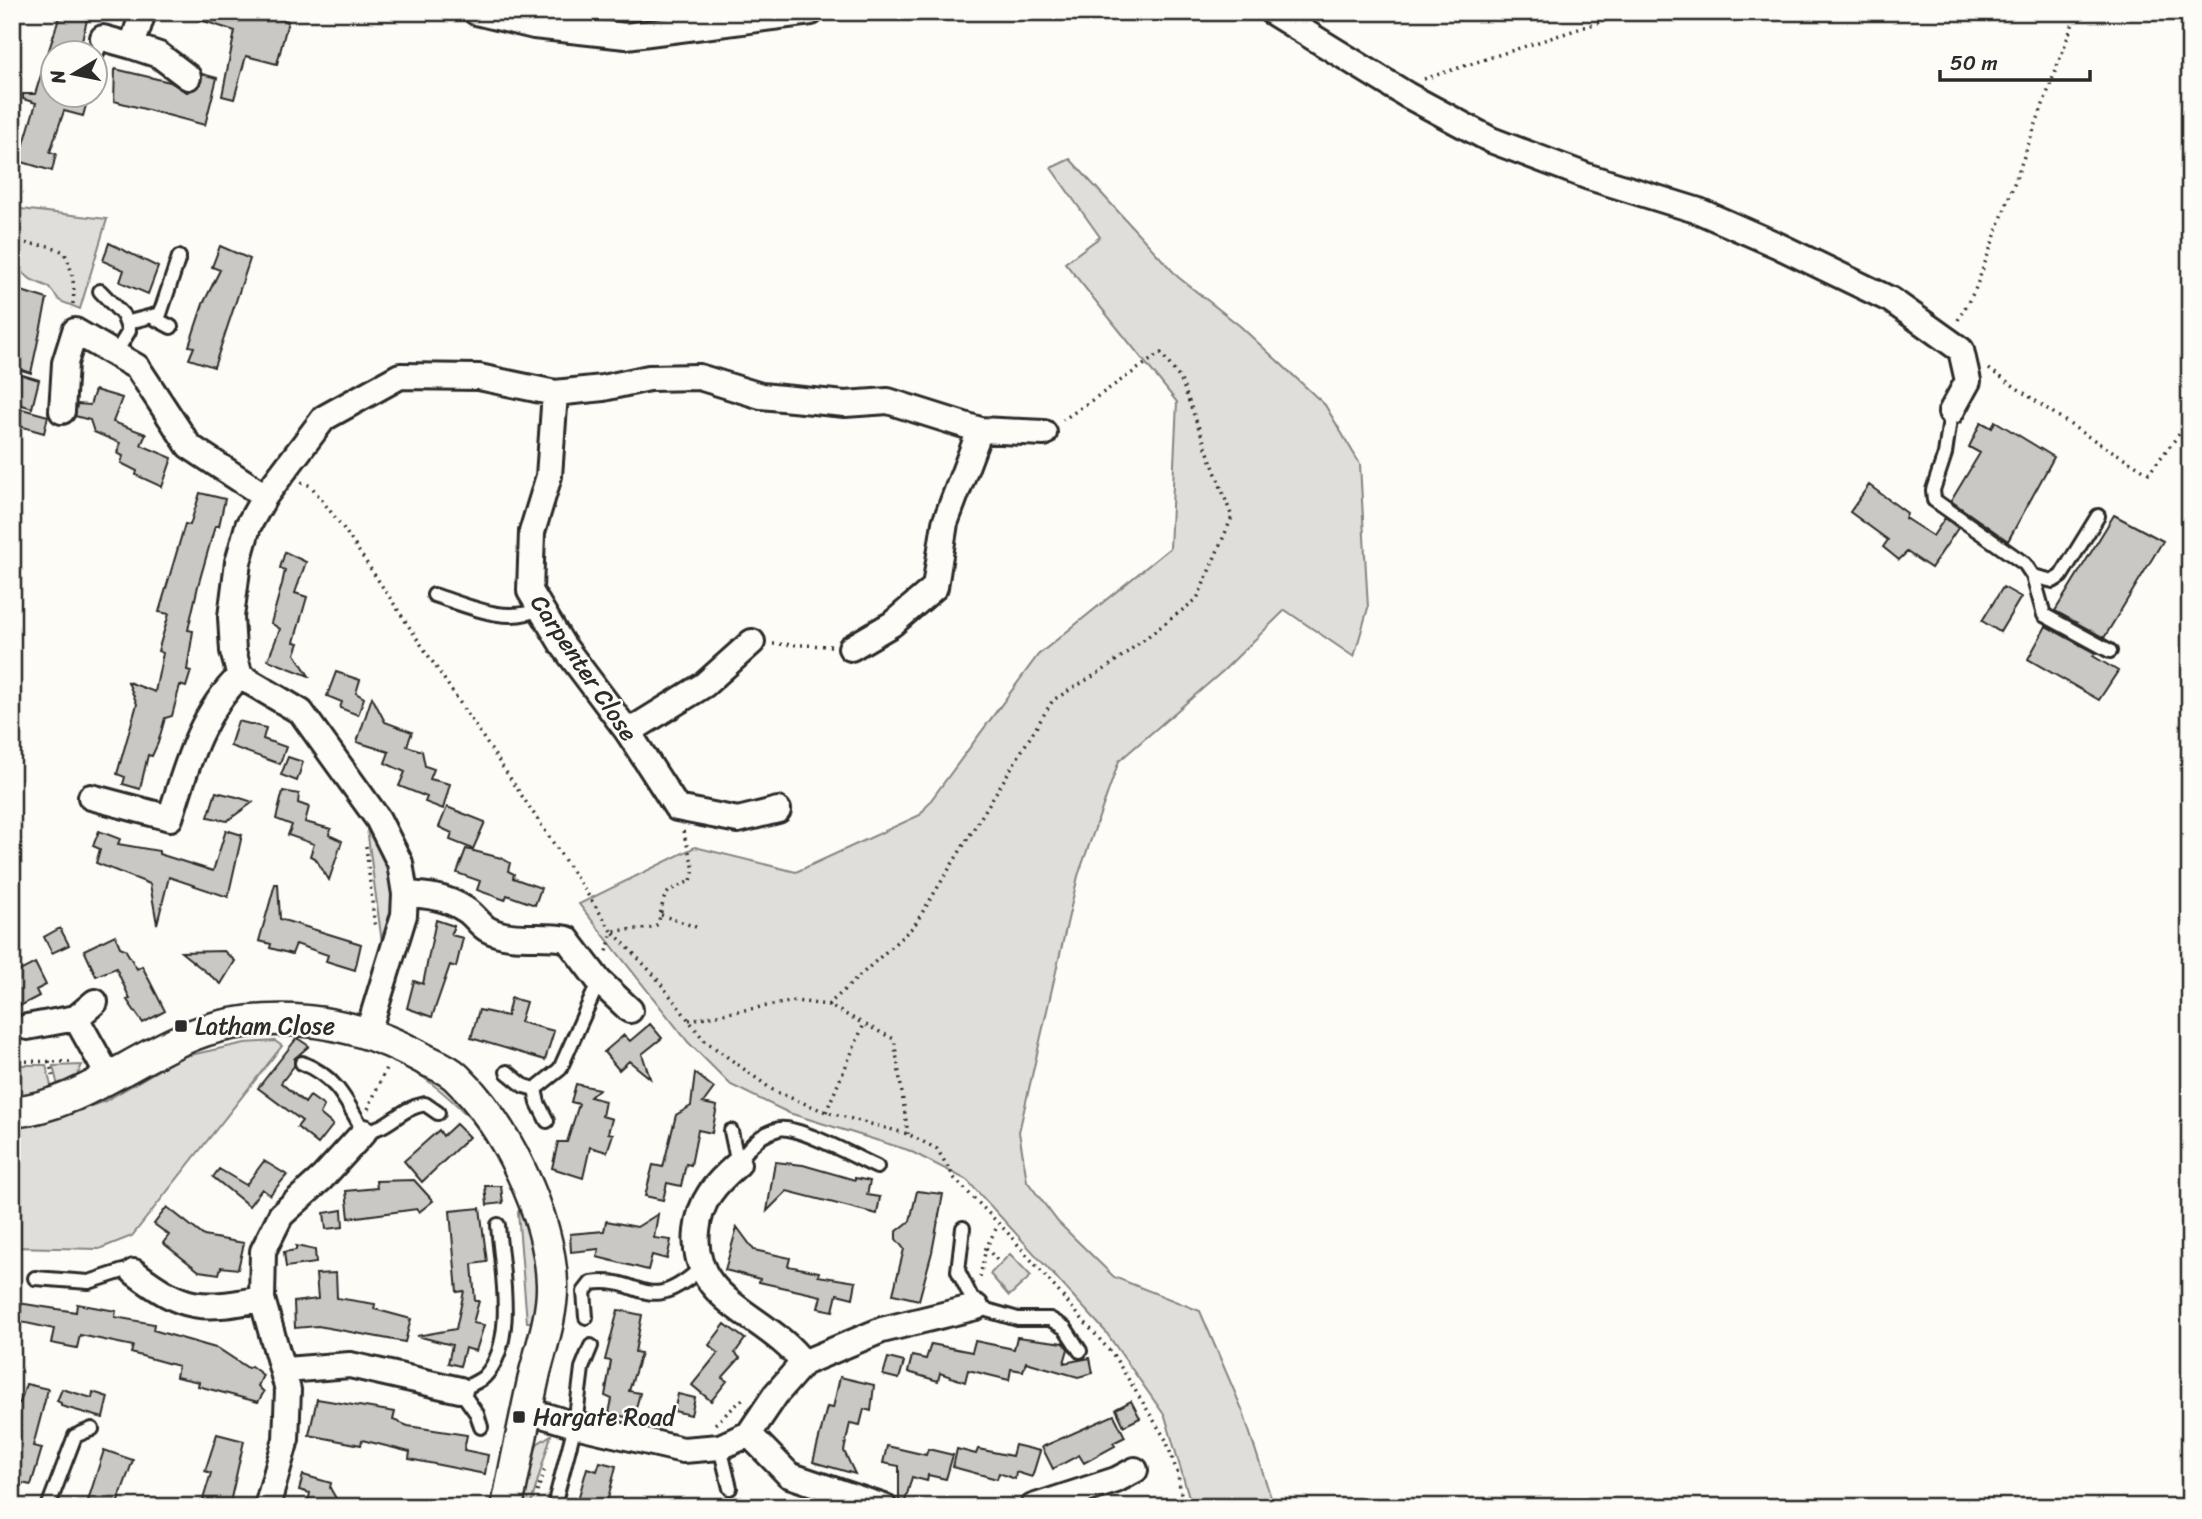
<svg xmlns="http://www.w3.org/2000/svg" width="2202" height="1519" viewBox="0 0 2202 1519" font-family="Sriracha,sans-serif">
	<style>
		.green { fill: #dfdeda; stroke: #858482; stroke-width: 2 }
		.building { fill: #c9c8c4; stroke: #2b2b2b; stroke-width: 2 }
		.lines { fill: none; stroke-linecap: round; stroke-linejoin: round }
		.service-casing { stroke: #2b2b2b; stroke-width: 18 }
		.minor-casing { stroke: #2b2b2b; stroke-width: 30 }
		.tertiary-casing { stroke: #2b2b2b; stroke-width: 35 }
		.path { stroke: #2b2b2b; stroke-width: 3.5; stroke-dasharray: 2 5; stroke-linecap: butt }
		.service { stroke: #fdfcf7; stroke-width: 12 }
		.minor { stroke: #fdfcf7; stroke-width: 24 }
		.tertiary { stroke: #fdfcf7; stroke-width: 30 }
		.poi-dot { fill: #2b2b2b; stroke: #fdfcf7; stroke-width: 2.5 }
		.labels { text-anchor: middle; stroke-width: 5; stroke-linejoin: round; paint-order: stroke }
		.street-label { font-size: 24px; fill: #2b2b2b; stroke: #fdfcf7 }
		.poi-label { font-size: 24px; fill: #2b2b2b; stroke: #fdfcf7; text-anchor: start }
	</style>
	<rect width="100%" height="100%" fill="#fdfcf7"/>
	<filter id="ink" filterUnits="userSpaceOnUse"><feTurbulence type="fractalNoise" baseFrequency=".0143" numOctaves="2"/><feDisplacementMap in="SourceGraphic" scale="14" xChannelSelector="R" yChannelSelector="G"/><feConvolveMatrix kernelMatrix="1 2 1 2 8 2 1 2 1" color-interpolation-filters="sRGB"/></filter>
	<g filter="url(#ink)">
		<path class="green" d="M 1070,159 L 1178,277 L 1240,326 L 1325,405 L 1360,464 L 1368,608 L 1354,657 L 1285,610 L 1223,671 L 1119,761 L 1078,876 L 1019,1132 L 1027,1181 L 1058,1222 L 1114,1277 L 1200,1311 L 1242,1409 L 1274,1507 L 1192,1507 L 1165,1416 L 1105,1331 L 967,1180 L 908,1150 L 789,1113 L 731,1085 L 688,1042 L 579,904 L 695,847 L 796,872 L 920,815 L 1038,655 L 1170,548 L 1177,402 L 1065,263 L 1100,237 L 1051,168 Z
			M 12,208 L 107,219 L 80,309 L 60,301 L 49,287 L 32,280 L 12,265 Z
			M 366,821 L 385,851 L 396,892 L 384,958 Z
			M 275,1041 L 282,1046 L 132,1236 L 99,1249 L 12,1247 L 12,1127 L 40,1124 L 105,1101 L 181,1057 L 245,1043 Z
			M 398,1057 C 418,1069 439,1080 456,1096 C 516,1149 550,1244 540,1322 L 527,1322 L 518,1212 L 524,1208 C 491,1137 464,1101 397,1060 Z
			M 12,1065 L 46,1065 L 52,1090 L 12,1098 Z
			M 82,1065 L 74,1082 L 58,1086 L 53,1066 Z
			M 1010,1254 L 1031,1276 L 1009,1296 L 990,1274 Z
			M 551,1435 L 530,1507 L 520,1507 L 537,1444 Z"/>
		<path class="building" d="M 61,12 L 89,12 L 79,52 L 52,52 L 52,94 L 88,98 L 83,116 L 64,111 L 50,152 L 56,154 L 52,171 L 19,161 L 36,103 L 23,99 L 23,94 L 35,94 Z
			M 188,12 L 255,12 L 288,21 L 277,64 L 246,56 L 234,99 L 222,96 L 235,31 L 188,16 Z
			M 115,69 L 170,82 L 187,92 L 199,86 L 202,74 L 217,78 L 205,125 L 114,101 Z
			M 109,243 L 158,267 L 148,294 L 120,282 L 124,270 L 103,261 Z
			M 220,246 L 250,259 L 214,367 L 189,359 L 194,347 L 189,346 L 203,304 L 220,270 L 212,267 Z
			M 12,288 L 47,299 L 31,373 L 15,368 Z
			M 16,373 L 39,380 L 32,408 L 12,402 Z
			M 95,390 L 122,398 L 113,422 L 146,434 L 141,445 L 172,458 L 162,487 L 136,475 L 137,471 L 121,463 L 123,456 L 117,453 L 120,443 L 94,432 L 90,420 L 75,416 L 77,404 L 90,405 Z
			M 22,409 L 48,416 L 44,433 L 16,425 Z
			M 1995,421 L 2054,457 L 2008,541 L 1951,501 L 1980,453 L 1969,447 L 1981,422 L 1992,428 Z
			M 1869,485 L 1907,513 L 1905,518 L 1933,536 L 1945,518 L 1958,528 L 1931,568 L 1907,552 L 1899,560 L 1883,547 L 1888,540 L 1850,512 Z
			M 200,493 L 225,499 L 219,526 L 215,526 L 198,586 L 188,630 L 193,631 L 187,670 L 191,671 L 186,687 L 180,685 L 172,716 L 165,718 L 158,743 L 152,756 L 148,755 L 140,789 L 123,784 L 125,777 L 117,774 L 137,704 L 128,682 L 155,692 L 163,653 L 158,651 L 169,614 L 159,612 L 185,524 L 190,525 Z
			M 2114,515 L 2163,541 L 2104,638 L 2055,611 Z
			M 285,552 L 306,562 L 295,593 L 307,597 L 294,642 L 299,643 L 295,654 L 309,676 L 268,660 L 280,629 L 271,623 L 282,584 L 285,570 L 280,568 Z
			M 2003,587 L 2021,597 L 2000,632 L 1982,621 Z
			M 2046,626 L 2095,653 L 2093,656 L 2118,671 L 2099,700 L 2028,659 Z
			M 336,672 L 360,680 L 356,693 L 364,698 L 358,715 L 340,708 L 342,702 L 327,696 Z
			M 372,697 L 385,722 L 412,732 L 407,746 L 422,751 L 425,766 L 434,769 L 430,779 L 450,784 L 443,809 L 425,802 L 427,797 L 399,786 L 405,772 L 385,763 L 389,752 L 357,742 Z
			M 238,721 L 266,728 L 263,739 L 286,747 L 280,764 L 230,746 Z
			M 288,757 L 303,762 L 297,781 L 281,775 Z
			M 283,791 L 299,794 L 298,803 L 309,807 L 305,822 L 331,829 L 329,835 L 342,841 L 329,880 L 315,858 L 310,856 L 314,844 L 288,835 L 292,825 L 276,819 Z
			M 216,792 L 237,797 L 253,802 L 227,821 L 208,817 Z
			M 447,807 L 485,822 L 473,849 L 450,840 L 452,833 L 439,827 Z
			M 226,830 L 242,835 L 228,897 L 169,877 L 157,924 L 150,884 L 96,863 L 100,849 L 93,846 L 99,831 L 120,839 L 118,844 L 159,851 L 159,854 L 213,871 Z
			M 466,849 L 501,858 L 510,863 L 508,871 L 514,874 L 513,878 L 541,888 L 535,905 L 507,895 L 505,900 L 477,890 L 480,881 L 457,873 Z
			M 275,884 L 278,884 L 280,919 L 361,944 L 355,970 L 326,961 L 328,955 L 296,944 L 292,954 L 270,948 L 271,944 L 259,941 Z
			M 436,920 L 454,926 L 451,935 L 463,938 L 456,967 L 450,965 L 432,1017 L 407,1008 L 414,981 L 423,984 Z
			M 60,928 L 69,945 L 52,953 L 44,937 Z
			M 115,935 L 120,947 L 125,949 L 137,969 L 142,966 L 165,1011 L 143,1023 L 127,1000 L 130,999 L 116,968 L 96,976 L 84,950 Z
			M 224,951 L 235,961 L 221,984 L 181,952 Z
			M 35,963 L 46,985 L 36,990 L 39,996 L 12,1010 L 12,975 Z
			M 511,998 L 526,1002 L 520,1022 L 554,1031 L 545,1060 L 471,1038 L 479,1010 L 507,1016 Z
			M 650,1024 L 662,1038 L 642,1054 L 650,1078 L 629,1061 L 619,1070 L 604,1052 L 624,1035 L 630,1041 Z
			M 297,1038 L 309,1046 L 294,1059 L 294,1066 L 281,1083 L 305,1103 L 310,1096 L 324,1106 L 320,1114 L 333,1125 L 318,1144 L 297,1127 L 302,1121 L 258,1088 Z
			M 695,1073 L 714,1088 L 703,1103 L 717,1106 L 712,1133 L 698,1130 L 691,1165 L 686,1164 L 681,1186 L 667,1183 L 663,1200 L 645,1196 L 653,1165 L 663,1167 L 676,1115 L 691,1106 Z
			M 576,1084 L 599,1089 L 590,1097 L 605,1101 L 602,1116 L 612,1119 L 608,1133 L 613,1134 L 607,1152 L 590,1147 L 583,1178 L 552,1168 L 558,1142 L 567,1142 L 579,1104 L 571,1102 Z
			M 456,1124 L 469,1137 L 422,1182 L 404,1161 L 439,1130 L 443,1136 Z
			M 264,1161 L 287,1175 L 270,1195 L 262,1189 L 249,1206 L 213,1177 L 219,1169 L 246,1185 Z
			M 775,1162 L 803,1165 L 855,1180 L 855,1178 L 870,1181 L 867,1195 L 880,1197 L 877,1214 L 787,1191 L 767,1211 Z
			M 414,1180 L 433,1201 L 419,1212 L 417,1209 L 349,1218 L 346,1191 L 377,1188 L 376,1181 Z
			M 485,1186 L 501,1186 L 503,1203 L 487,1205 Z
			M 917,1191 L 943,1194 L 932,1252 L 919,1300 L 893,1294 L 904,1249 L 896,1239 L 896,1232 L 910,1221 Z
			M 167,1207 L 204,1236 L 244,1243 L 238,1269 L 221,1267 L 219,1274 L 199,1271 L 163,1243 L 169,1235 L 154,1224 Z
			M 480,1208 L 487,1262 L 472,1264 L 475,1301 L 479,1301 L 473,1323 L 484,1325 L 476,1351 L 465,1348 L 460,1366 L 448,1363 L 452,1345 L 417,1336 L 456,1329 L 464,1291 L 457,1292 L 450,1211 Z
			M 342,1210 L 343,1227 L 326,1229 L 324,1213 Z
			M 658,1214 L 654,1238 L 671,1240 L 667,1259 L 652,1255 L 648,1270 L 597,1257 L 599,1249 L 571,1252 L 570,1234 L 604,1231 L 606,1221 L 637,1227 Z
			M 737,1227 L 754,1250 L 790,1258 L 788,1266 L 819,1272 L 818,1276 L 856,1282 L 853,1298 L 837,1294 L 833,1311 L 818,1308 L 821,1296 L 759,1282 L 760,1279 L 725,1270 Z
			M 296,1246 L 315,1250 L 316,1263 L 286,1267 L 284,1252 L 296,1250 Z
			M 336,1273 L 337,1298 L 375,1304 L 374,1309 L 411,1319 L 405,1342 L 318,1326 L 295,1328 L 294,1302 L 318,1299 L 316,1274 Z
			M 12,1302 L 76,1312 L 77,1304 L 116,1311 L 115,1317 L 154,1324 L 153,1330 L 219,1349 L 248,1368 L 251,1366 L 263,1375 L 258,1386 L 264,1392 L 258,1402 L 198,1386 L 199,1382 L 176,1377 L 178,1366 L 131,1353 L 133,1346 L 80,1335 L 77,1348 L 51,1343 L 54,1329 L 12,1320 Z
			M 618,1310 L 642,1315 L 635,1352 L 641,1353 L 629,1391 L 640,1393 L 633,1419 L 609,1413 L 612,1399 L 605,1396 L 611,1361 L 605,1360 Z
			M 725,1324 L 745,1339 L 735,1353 L 740,1358 L 722,1378 L 727,1381 L 711,1401 L 692,1385 L 718,1353 L 709,1345 Z
			M 1017,1337 L 1064,1343 L 1068,1349 L 1064,1363 L 1090,1358 L 1093,1373 L 1078,1377 L 1026,1362 L 1023,1371 L 1011,1369 L 1009,1380 L 968,1370 L 965,1382 L 940,1373 L 938,1381 L 908,1372 L 912,1356 L 926,1359 L 931,1344 L 972,1352 L 975,1341 L 1014,1349 Z
			M 888,1358 L 904,1362 L 899,1379 L 883,1375 Z
			M 840,1377 L 874,1385 L 871,1411 L 864,1409 L 860,1425 L 850,1423 L 844,1451 L 855,1474 L 813,1462 L 827,1407 L 833,1408 Z
			M 26,1384 L 48,1389 L 33,1446 L 42,1448 L 31,1485 L 12,1481 L 12,1401 L 20,1403 Z
			M 62,1389 L 92,1398 L 93,1392 L 108,1397 L 103,1418 L 61,1406 L 61,1403 L 57,1401 Z
			M 678,1394 L 695,1398 L 691,1415 L 674,1411 Z
			M 317,1399 L 395,1412 L 393,1420 L 408,1426 L 467,1435 L 464,1450 L 488,1455 L 485,1474 L 409,1459 L 410,1452 L 362,1440 L 361,1445 L 309,1435 Z
			M 1131,1401 L 1140,1418 L 1124,1426 L 1116,1409 Z
			M 1114,1415 L 1125,1437 L 1113,1443 L 1115,1446 L 1084,1463 L 1079,1455 L 1053,1469 L 1042,1447 Z
			M 217,1434 L 244,1441 L 229,1507 L 202,1503 L 211,1473 L 205,1471 Z
			M 1015,1445 L 1040,1451 L 1032,1477 L 1016,1472 L 1015,1479 L 999,1473 L 997,1479 L 953,1467 L 957,1449 L 976,1454 L 978,1449 L 1012,1456 Z
			M 887,1446 L 926,1455 L 928,1449 L 953,1455 L 946,1479 L 928,1475 L 927,1481 L 912,1477 L 904,1505 L 899,1504 L 899,1466 L 883,1463 Z
			M 104,1450 L 133,1460 L 116,1507 L 86,1507 Z
			M 600,1462 L 616,1466 L 606,1507 L 576,1507 L 587,1468 L 597,1471 Z
			M 303,1475 L 331,1483 L 330,1488 L 341,1507 L 307,1507 L 310,1493 L 299,1490 Z"/>
		<g class="lines">
			<g class="service-casing">
				<path id="service" d="M 94,60 L 103,38
					M 100,291 L 123,315 L 129,331 L 115,354
					M 154,318 L 171,327
					M 127,327 L 133,321 L 160,314 L 179,257
					M 1951,412 L 1945,454 L 1933,490 L 1934,500 L 2025,564 L 2033,576 L 2044,615 L 2110,651
					M 2033,576 L 2053,581 L 2061,576 L 2098,516
					M 434,595 C 466,605 508,626 540,608
					M 302,1063 C 336,1076 347,1102 364,1132 C 392,1127 398,1109 425,1104 L 438,1113
					M 507,1072 L 524,1086 L 535,1089 L 538,1103 L 547,1121
					M 535,1089 L 560,1069 L 599,981
					M 731,1131 L 738,1164
					M 738,1164 C 747,1148 759,1134 779,1129 C 797,1125 857,1158 877,1167
					M 963,1228 L 958,1271 L 976,1307 L 1018,1319 L 1050,1319 L 1065,1328 L 1080,1351
					M 35,1278 L 89,1282 L 123,1271 L 134,1272
					M 586,1317 L 584,1292 L 591,1283 C 642,1275 645,1318 700,1269
					M 481,1427 L 477,1414 L 460,1390 C 468,1386 478,1382 484,1377 C 518,1342 501,1269 498,1225
					M 720,1447 L 730,1488
					M 556,1498 L 575,1425 L 582,1368 L 591,1346
					M 48,1507 L 75,1436 L 92,1429"/>
			</g>
			<g class="minor-casing">
				<path id="minor" d="M 476,12 L 534,26 L 626,36 L 811,12
					M 1272,12 L 1407,95 L 1491,140 L 1589,177 L 1699,211 L 1777,245 L 1891,300 L 1961,350 L 1968,381 L 1951,412
					M 103,38 L 132,46 L 143,12
					M 132,46 L 159,55 L 188,77
					M 555,393 L 549,476 L 532,532 L 530,591 L 562,644 L 628,732 L 677,808 L 738,820 L 778,810
					M 62,411 L 65,363 L 75,331 L 137,367 L 189,446 L 265,496
					M 851,648 L 892,624 L 935,587 L 945,523 L 980,430
					M 240,676 L 301,712 L 378,819 L 400,863 L 405,894 L 404,915 L 368,1032
					M 628,732 L 704,685 L 752,642
					M 91,797 L 170,818 C 186,768 200,714 240,676 L 233,651 L 231,617 L 238,562 L 248,526 L 265,496 L 324,418 L 400,376 L 479,377 L 555,393 L 603,388 L 649,378 L 699,377 L 761,396 L 845,404 L 888,401 L 980,430 L 1044,433
					M 405,894 C 427,895 447,897 466,910 C 474,915 479,924 487,929 C 510,942 542,934 567,939 L 599,981 L 630,1010
					M 76,1018 L 95,1002
					M 27,1027 L 76,1018 L 109,1077
					M 738,1164 C 715,1184 700,1200 697,1231 C 689,1301 768,1315 803,1363
					M 134,1272 C 185,1311 201,1310 262,1299
					M 285,1370 L 350,1365 L 460,1390
					M 526,1410 L 575,1425 L 683,1450 L 720,1447 L 749,1434 L 776,1394 L 803,1363 L 882,1330 L 976,1307
					M 749,1434 L 789,1475 L 884,1507
					M 267,1507 L 286,1439 L 288,1390 L 262,1299 L 263,1251 L 281,1215 L 322,1178 L 364,1132
					M 1033,1507 L 1116,1480 L 1135,1470"/>
			</g>
			<g class="tertiary-casing">
				<path id="tertiary" d="M 12,1112 C 92,1105 152,1038 231,1024 C 300,1012 364,1025 424,1059 C 434,1064 448,1069 456,1077 C 505,1124 550,1216 552,1284 C 553,1312 542,1345 535,1372 C 525,1417 516,1462 507,1507"/>
			</g>
			<path class="path" d="M 1424,79 L 1631,12
				M 12,242 L 50,246 L 64,252 C 73,270 76,289 72,309
				M 1958,320 L 1975,290 L 2077,12
				M 1989,369 L 2084,434 L 2149,473 L 2187,424 L 2190,425
				M 301,482 L 311,486 L 344,529 L 612,931 L 606,956
				M 773,644 L 831,646
				M 683,831 L 694,869 L 691,881 C 659,893 666,894 658,924 L 652,928 L 612,931 L 654,975 L 704,1040 L 774,1091 L 826,1112 L 908,1134 L 937,1149 L 955,1179 L 1007,1232 L 1114,1356 L 1166,1440 L 1178,1475 L 1183,1507
				M 366,846 L 375,929
				M 661,915 L 696,927
				M 828,1005 L 914,926 L 1053,700 L 1105,669 L 1197,599 L 1232,517 L 1181,380 L 1161,353 L 1063,420
				M 689,1020 L 795,1001 L 828,1005 L 864,1024
				M 12,1061 L 75,1062
				M 49,1061 L 53,1076
				M 368,1109 L 386,1068
				M 826,1112 L 864,1024 L 894,1039 L 908,1134
				M 986,1248 L 1000,1263
				M 980,1277 L 986,1248 L 998,1225
				M 715,1424 L 745,1397
				M 537,1492 L 545,1469"/>
			<use href="#service" class="service"/>
			<use href="#minor" class="minor"/>
			<use href="#tertiary" class="tertiary"/>
		</g>
	</g>
	<g class="poi-dot">
		<rect x="174" y="1019" width="14" height="14" rx="3.5"/>
		<rect x="512" y="1410" width="14" height="14" rx="3.5"/>
	</g>
	<g class="labels">
		<g class="street-label">
			<text transform="translate(584 668) rotate(56)" y="8">Carpenter Close</text>
		</g>
		<g class="poi-label">
			<text x="195" y="1034">Latham Close</text>
			<text x="533" y="1425">Hargate Road</text>
		</g>
	</g>
	<rect width="2202" height="1519" fill="none" stroke="#fdfcf7" stroke-width="42"/>
	<rect x="21" y="21" width="2160" height="1477" fill="none" stroke="#2b2b2b" stroke-width="2.5" filter="url(#ink)"/>
	<g transform="translate(74 74) rotate(260)"><circle r="33" fill="#fdfcf7" stroke="#a9a8a5" stroke-width="2"/>
	<path d="M0-5L12 26L0 18L-12 26Z" fill="#2b2b2b"/>
	<text y="-10" font-size="19" font-weight="bold" text-anchor="middle" fill="#2b2b2b">N</text>
	</g>
	<path d="M1940 70v10h150v-10" fill="none" stroke="#2b2b2b" stroke-width="3.5"/>
	<text x="1950" y="70" font-size="21" fill="#2b2b2b" stroke="#fdfcf7" stroke-width="5" paint-order="stroke">50 m</text>
</svg>
